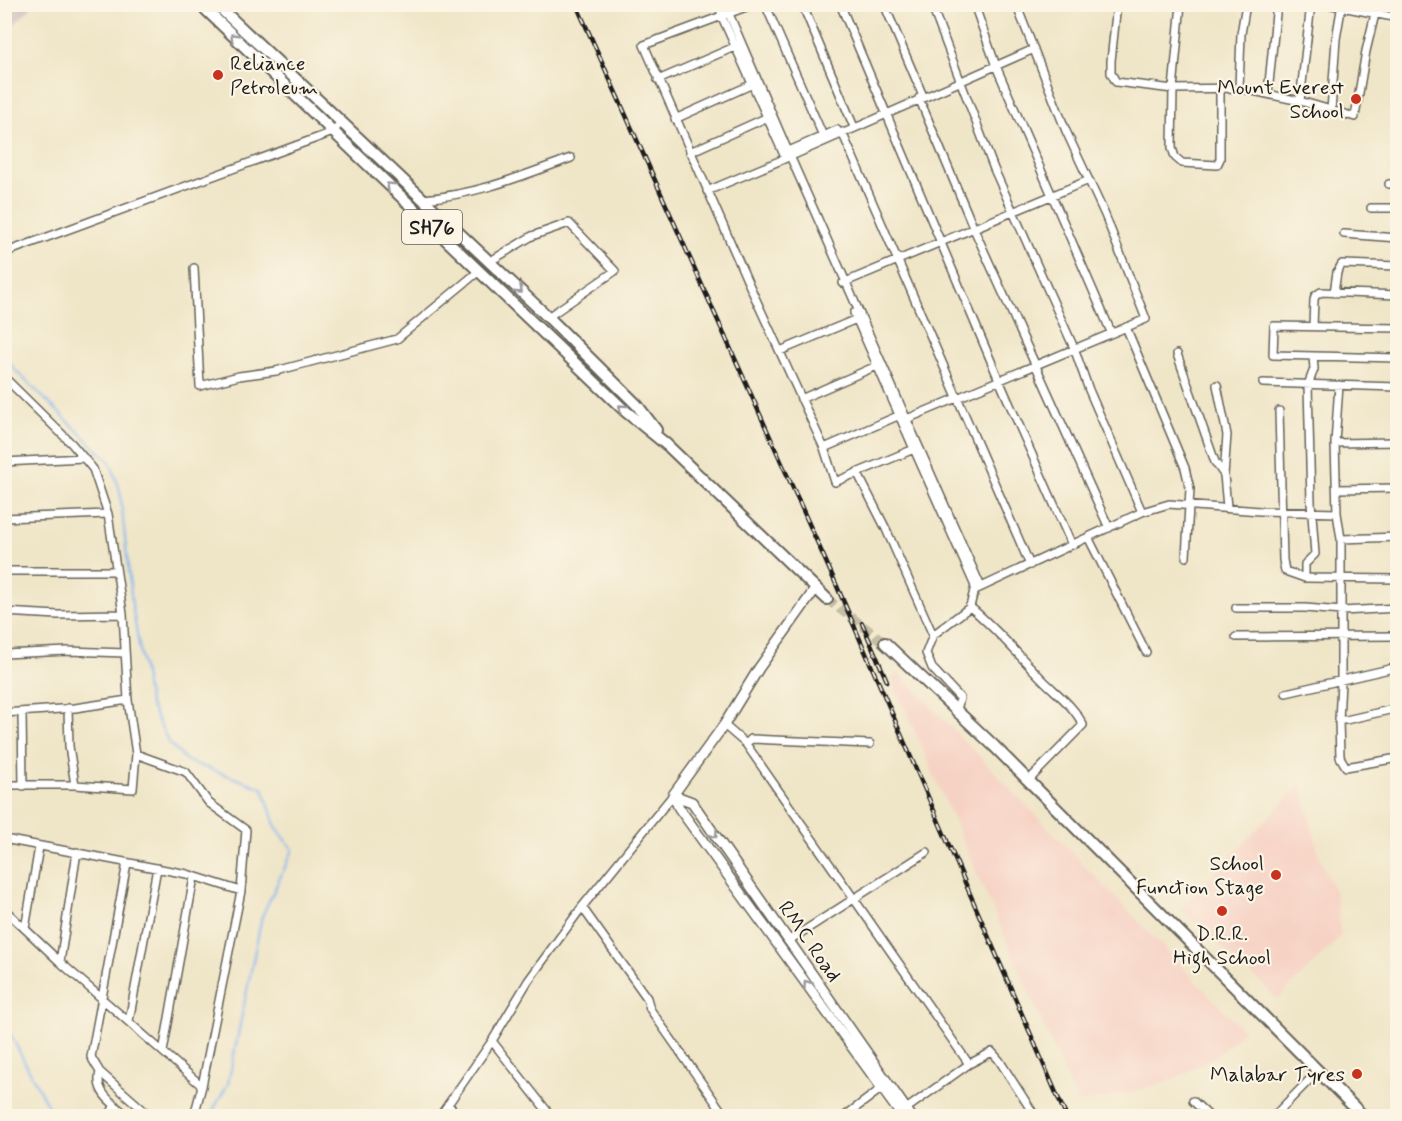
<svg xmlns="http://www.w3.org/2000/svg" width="1402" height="1121" viewBox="0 0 1402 1121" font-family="Mynerve,sans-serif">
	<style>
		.built { fill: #f6d2c4 }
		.industrial { fill: #d1bfbe }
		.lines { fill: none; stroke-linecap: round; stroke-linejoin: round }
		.stream { stroke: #81b5ef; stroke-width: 2 }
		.primary-tunnel { stroke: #c5bda5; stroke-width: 10; stroke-dasharray: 10 5; stroke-linecap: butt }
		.street-casing { stroke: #666258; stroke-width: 10 }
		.secondary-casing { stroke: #666258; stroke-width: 12 }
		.primary-casing { stroke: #666258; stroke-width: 14 }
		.street { stroke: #fff; stroke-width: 7 }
		.secondary { stroke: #fff; stroke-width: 9 }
		.primary { stroke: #fff; stroke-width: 10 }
		.rail-casing { stroke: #1c1c1c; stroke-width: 4.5 }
		.rail { stroke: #fcf5e5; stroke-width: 2; stroke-dasharray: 7; stroke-linecap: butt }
		.oneway { stroke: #999 }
		.poi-dot { fill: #c8321e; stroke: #fcf5e5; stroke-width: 2 }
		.labels { text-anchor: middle; stroke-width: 4.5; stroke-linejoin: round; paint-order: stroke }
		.shield { fill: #fcf5e5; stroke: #5f5d58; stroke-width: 1.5 }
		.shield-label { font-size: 20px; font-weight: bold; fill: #1c1c1c }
		.poi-label { font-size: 21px; fill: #1c1c1c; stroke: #fcf5e5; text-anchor: end }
		.street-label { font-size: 21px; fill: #1c1c1c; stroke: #fcf5e5 }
	</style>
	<rect width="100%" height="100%" fill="#fcf5e5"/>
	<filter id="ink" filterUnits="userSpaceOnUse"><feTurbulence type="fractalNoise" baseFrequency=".0167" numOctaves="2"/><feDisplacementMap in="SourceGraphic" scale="12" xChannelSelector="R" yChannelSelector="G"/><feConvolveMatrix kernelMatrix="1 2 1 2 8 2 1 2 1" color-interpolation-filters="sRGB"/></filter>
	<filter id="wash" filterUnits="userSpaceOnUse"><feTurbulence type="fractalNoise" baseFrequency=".008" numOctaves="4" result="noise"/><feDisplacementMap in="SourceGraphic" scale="24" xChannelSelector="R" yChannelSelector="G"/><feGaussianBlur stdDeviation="1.35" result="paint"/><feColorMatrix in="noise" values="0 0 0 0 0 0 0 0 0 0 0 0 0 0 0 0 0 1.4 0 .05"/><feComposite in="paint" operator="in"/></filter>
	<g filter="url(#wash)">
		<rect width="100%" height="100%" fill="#efe5c7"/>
		<path class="built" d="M 898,672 L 1244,1031 L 1219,1054 L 1177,1078 L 1132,1092 L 1078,1104 L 892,679 Z
			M 1301,784 L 1319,854 L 1336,896 L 1341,936 L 1278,999 L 1180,909 Z"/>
		<path class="industrial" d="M 5,4 L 34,4 L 34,5 L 5,33 Z"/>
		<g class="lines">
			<path class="stream" d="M 4,355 L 16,371 L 110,462 L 120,490 L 132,605 L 149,703 L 169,743 L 187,761 L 263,788 L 275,825 L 293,850 L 262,916 L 228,1084 L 210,1116
				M 4,1027 L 7,1028 L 53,1116"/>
		</g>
	</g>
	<g filter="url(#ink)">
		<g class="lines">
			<path class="primary-tunnel" d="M 827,599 L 885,643"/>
			<g class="street-casing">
				<path id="street" d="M 719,4 L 722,17 L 784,155
					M 754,4 L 644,45 L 747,280 L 824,448 L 835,482 L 914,449 L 975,586 L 970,607 L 933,635 L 926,653 L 932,668 L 960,698 L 957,710
					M 765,4 L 824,138
					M 802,4 L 854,127
					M 840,4 L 999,380 L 1072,545
					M 884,4 L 923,96
					M 931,4 L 994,169 L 1074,348 L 1089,390 L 1142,512
					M 974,4 L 996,66 L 1111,332
					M 1117,4 L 1111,61 L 1111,73 L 1116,82 L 1173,89 L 1239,88 L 1300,101 L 1311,4
					M 1181,4 L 1173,89 L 1172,148 L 1175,157 L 1182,163 L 1217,165 L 1220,159 L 1220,88
					M 1327,4 L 1398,18
					M 729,14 L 790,156 L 981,587
					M 658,80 L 739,45
					M 1239,88 L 1241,34 L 1246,4
					M 1268,93 L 1277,4
					M 919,98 L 974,229 L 1109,528
					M 1300,101 L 1355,117 L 1366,51 L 1375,14
					M 1331,111 L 1336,39 L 1342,4
					M 675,119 L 755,83
					M 842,132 L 1030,565
					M 690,152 L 770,116
					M 784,153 L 837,130
					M 1389,184 L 1398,184
					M 707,191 L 796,154 L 1034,49
					M 423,199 C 479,194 519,177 571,158
					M 1371,208 L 1398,208
					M 1344,234 L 1398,238
					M 4,253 L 333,132 L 341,122
					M 489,262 L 532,236 L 569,223 L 615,271 L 548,317
					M 194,268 L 200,386 L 239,376 L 276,371 L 397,339 L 479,271
					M 843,283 L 1089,180
					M 1334,293 L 1337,272 L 1342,264 L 1398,266
					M 854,313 L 914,449 L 917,448
					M 1313,326 L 1314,300 L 1315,296 L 1321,292 L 1398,295
					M 1126,327 L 1185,468 L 1190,489 L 1186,557
					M 1398,328 L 1274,326 L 1273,355 L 1398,358
					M 780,351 L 859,318
					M 1177,354 L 1215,462 L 1224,475
					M 4,377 L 72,444 L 93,469 L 108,514 L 123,614 L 128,700 L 136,754 L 133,789 L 75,785 L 4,785
					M 1263,383 L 1398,387
					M 1217,385 L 1227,435 L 1224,475 L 1227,507
					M 801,399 L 881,364
					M 1279,411 L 1283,560 L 1285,571 L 1305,578 L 1398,579
					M 902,421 L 1146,319 L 1105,215 L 1066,131 L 1016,4
					M 1335,443 L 1339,385
					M 824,448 L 900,415
					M 4,462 L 84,458
					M 857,472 L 886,529 L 933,635
					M 1337,489 L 1398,488
					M 1337,513 L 1335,443 L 1398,442
					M 4,518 L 108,514
					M 1088,537 L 1146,652
					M 1341,539 L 1341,682 L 1339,720 L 1340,757 L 1346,767 L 1398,758
					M 4,571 L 116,571
					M 1305,578 L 1305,564 L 1315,554 L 1311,502 L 1308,385 L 1314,369 L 1313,356
					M 974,594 L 975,590 L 1142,512 L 1169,504 L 1260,511 L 1337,513 L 1341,539 L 1398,537
					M 970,605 L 970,607 C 997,629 1018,655 1043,680 C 1057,694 1074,706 1083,725 L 1029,780
					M 1236,608 L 1305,608 L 1342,611 L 1398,608
					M 4,612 L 58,615 L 123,614
					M 1236,637 L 1398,636
					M 4,654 L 68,651 L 125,653
					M 1286,693 L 1398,667
					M 68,708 L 69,746 L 75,785
					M 22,712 L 23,786
					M 4,713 L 75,708 L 128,700
					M 1339,720 L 1346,720 L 1398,708
					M 724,725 L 746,744 L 969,1064
					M 746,744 L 751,739 L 870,744
					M 4,839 L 187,874 L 241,891 L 246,830 L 209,803 L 186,772 L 136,754
					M 127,863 L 91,1057 L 100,1072 L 150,1116
					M 582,907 L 647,998 L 650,1009 L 725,1116
					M 4,909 L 60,962 L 202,1086
					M 25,929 L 39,847
					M 788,941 L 927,852
					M 60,962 L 77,852
					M 129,1021 L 157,868
					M 492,1041 L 551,1116
					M 163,1052 L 194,877
					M 100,1072 C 94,1093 114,1104 128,1116
					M 1193,1101 L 1209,1116
					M 448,1104 L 458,1116
					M 906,1109 L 969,1064 L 992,1052 L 999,1060 L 1035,1116
					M 109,1116 L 115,1105
					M 194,1116 L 202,1086 L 241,891
					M 440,1116 L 492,1041 L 528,981 L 582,907 L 673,795
					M 845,1116 L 882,1088
					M 1274,1116 L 1318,1071"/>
			</g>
			<g class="secondary-casing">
				<path id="secondary" d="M 1017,4 L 1017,5
					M 673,795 L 692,802 L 911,1116
					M 673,795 L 679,808 L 902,1116
					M 673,795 L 724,725 L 759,668 L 816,588"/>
			</g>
			<g class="primary-casing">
				<path id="primary" d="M 200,4 L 624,410 L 667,445 L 827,599
					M 216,4 L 548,317 L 637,405 L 656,430
					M 885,643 L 994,746 L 1363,1116"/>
			</g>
			<use href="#street" class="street"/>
			<use href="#secondary" class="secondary"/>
			<use href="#primary" class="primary"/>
			<g class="rail-casing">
				<path id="rail" d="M 576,4 L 836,584 L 1066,1116
					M 862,623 L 887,681"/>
			</g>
			<use href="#rail" class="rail"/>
		</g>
		<defs><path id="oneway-chevron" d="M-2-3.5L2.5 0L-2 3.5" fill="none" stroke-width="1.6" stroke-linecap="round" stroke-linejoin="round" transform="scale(1.5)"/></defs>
		<g class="oneway">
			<use href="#oneway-chevron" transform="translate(234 37) rotate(-136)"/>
			<use href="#oneway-chevron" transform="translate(390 186) rotate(-136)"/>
			<use href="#oneway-chevron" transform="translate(519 290) rotate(43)"/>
			<use href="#oneway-chevron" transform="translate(622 408) rotate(-138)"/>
			<use href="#oneway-chevron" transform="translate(714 834) rotate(55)"/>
			<use href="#oneway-chevron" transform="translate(807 984) rotate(-126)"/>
		</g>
	</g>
	<g class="poi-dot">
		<circle cx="218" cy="75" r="6"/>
		<circle cx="1356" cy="99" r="6"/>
		<circle cx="1276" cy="875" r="6"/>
		<circle cx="1222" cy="911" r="6"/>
		<circle cx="1357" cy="1074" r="6"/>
	</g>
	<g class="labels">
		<rect class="shield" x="402" y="210" width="60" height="34" rx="4.5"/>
		<g class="shield-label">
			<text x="432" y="234">SH76</text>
		</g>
		<g class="poi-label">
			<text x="230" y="70" text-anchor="start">Reliance<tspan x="230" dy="24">Petroleum</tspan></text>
			<text x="1344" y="94">Mount Everest<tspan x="1344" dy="24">School</tspan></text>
			<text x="1264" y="870">School<tspan x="1264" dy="24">Function Stage</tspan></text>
			<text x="1222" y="940" text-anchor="middle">D.R.R.<tspan x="1222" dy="24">High School</tspan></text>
			<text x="1345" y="1081">Malabar Tyres</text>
		</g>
		<g class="street-label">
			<text transform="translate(810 941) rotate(55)" y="7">RMC Road</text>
		</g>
	</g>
	<rect width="1402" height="1121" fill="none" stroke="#fcf5e5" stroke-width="24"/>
</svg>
